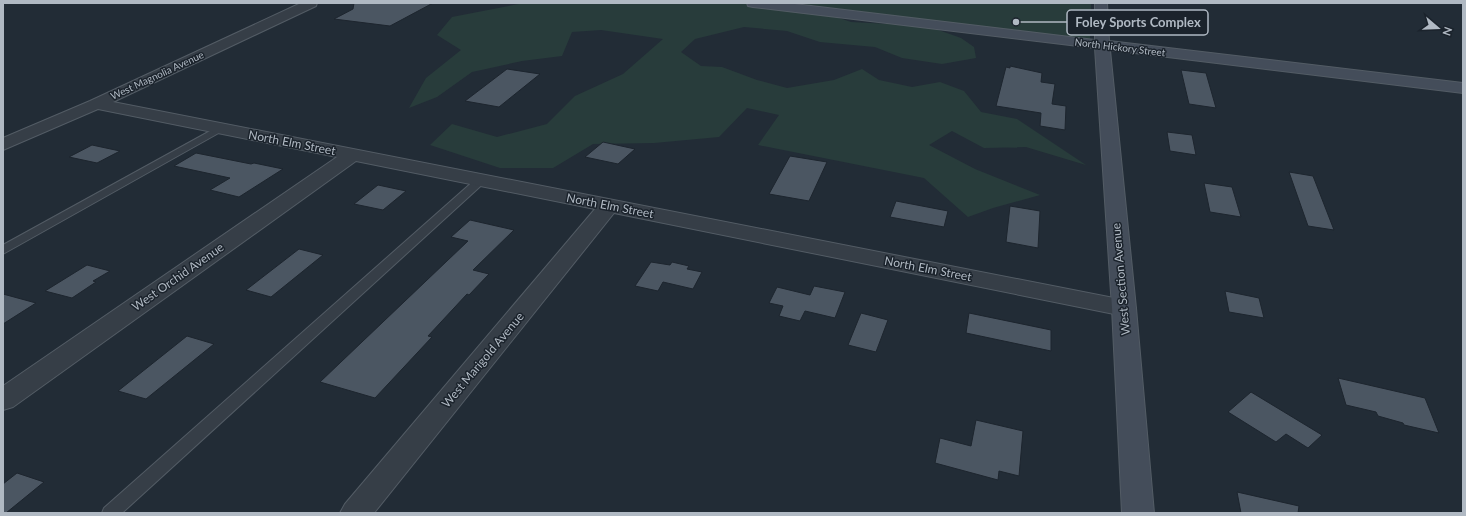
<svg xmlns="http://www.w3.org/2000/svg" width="1466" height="516" viewBox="0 0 1466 516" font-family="Lato,sans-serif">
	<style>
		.green { fill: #283c3b }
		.building { fill: #4b5662; stroke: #1d252e }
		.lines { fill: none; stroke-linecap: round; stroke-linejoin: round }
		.lane-casing { stroke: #535c65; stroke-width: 2 }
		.street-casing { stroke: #535c65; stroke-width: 2 }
		.secondary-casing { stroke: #535c65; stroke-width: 2 }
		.lane { fill: #363e47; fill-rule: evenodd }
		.street { fill: #363e47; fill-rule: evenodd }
		.secondary { fill: #444d5a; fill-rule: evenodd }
		.labels { text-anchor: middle; stroke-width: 3; stroke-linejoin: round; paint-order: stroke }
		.far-street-label { font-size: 10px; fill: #b0b9c3; stroke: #1b232c }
		.street-label { font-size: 12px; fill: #b0b9c3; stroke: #1b232c }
		.leader { fill: none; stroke: #b0b9c3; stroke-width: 1.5 }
		.callout-dot { fill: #b0b9c3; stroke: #1b232c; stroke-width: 1.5 }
		.callout { fill: #1b232c; stroke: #b0b9c3; stroke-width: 1.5 }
		.callout-label { font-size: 13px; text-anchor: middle; font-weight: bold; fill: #b0b9c3 }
	</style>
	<rect width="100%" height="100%" fill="#222c36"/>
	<path class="green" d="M 524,3 L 769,3 L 827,14 L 851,22 L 927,26 L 961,38 L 974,47 L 976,58 L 942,64 L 902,58 L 875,47 L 820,42 L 787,31 L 744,27 L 695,39 L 681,52 L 701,66 L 722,67 L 757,80 L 787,88 L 834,80 L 862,69 L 879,80 L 912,87 L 940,82 L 964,91 L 981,112 L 1017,119 L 1086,165 L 1026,147 L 984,148 L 952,131 L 929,145 L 975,169 L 1040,195 L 993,208 L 968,217 L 924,178 L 758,145 L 779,115 L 747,108 L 719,137 L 654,143 L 593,144 L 553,168 L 500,168 L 430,145 L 452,124 L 497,137 L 547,124 L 575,96 L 623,74 L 663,39 L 601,30 L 572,32 L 562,56 L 522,61 L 472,72 L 437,97 L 409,108 L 426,78 L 461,50 L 437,35 L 452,17 Z
		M 793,3 L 1091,3 L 1090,40 Z"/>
	<path class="building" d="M 354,3 L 433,3 L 390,26 L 334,19 L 353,9 Z
		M 1010,66 L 1042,73 L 1041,82 L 1055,84 L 1052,104 L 1066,106 L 1065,130 L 1040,126 L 1041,113 L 996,106 L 1006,67 L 1010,68 Z
		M 507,69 L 540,74 L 499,107 L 465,101 Z
		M 1181,70 L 1206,73 L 1216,108 L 1189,104 Z
		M 1167,132 L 1192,135 L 1196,155 L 1170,151 Z
		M 603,142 L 635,149 L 618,164 L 585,157 Z
		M 92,145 L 120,151 L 97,163 L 69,157 Z
		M 196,153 L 251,164 L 254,163 L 283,169 L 239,197 L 210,190 L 230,178 L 174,166 Z
		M 790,156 L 827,162 L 809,201 L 769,194 Z
		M 1289,172 L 1313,176 L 1334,230 L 1308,226 Z
		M 1204,183 L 1232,187 L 1241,217 L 1210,212 Z
		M 378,185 L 406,191 L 383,210 L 354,204 Z
		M 896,201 L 948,211 L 944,227 L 890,217 Z
		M 1010,206 L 1040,211 L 1038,248 L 1006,242 Z
		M 470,220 L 514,230 L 473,270 L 489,274 L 469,295 L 467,294 L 428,336 L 432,337 L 375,398 L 320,382 L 468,241 L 451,237 Z
		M 299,249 L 323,255 L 271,297 L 246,290 Z
		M 651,262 L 670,265 L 672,262 L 689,266 L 687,269 L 702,272 L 693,289 L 663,282 L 658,291 L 635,286 Z
		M 87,265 L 110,271 L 93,281 L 96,282 L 72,298 L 45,291 Z
		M 814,286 L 845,292 L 835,318 L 805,311 L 800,321 L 779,316 L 783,306 L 769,303 L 777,287 L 810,295 Z
		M 1225,291 L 1259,298 L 1264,318 L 1229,312 Z
		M 3,294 L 36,303 L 3,324 Z
		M 861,313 L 888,320 L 876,352 L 848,345 Z
		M 969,313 L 1051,330 L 1051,351 L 966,333 Z
		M 187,336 L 214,344 L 146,399 L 118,391 Z
		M 1338,378 L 1425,398 L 1439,433 L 1404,425 L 1403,423 L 1378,416 L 1376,412 L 1346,405 Z
		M 1251,392 L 1322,435 L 1308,448 L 1286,434 L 1276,442 L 1228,412 Z
		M 976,420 L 1023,431 L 1019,476 L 999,471 L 998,480 L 935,463 L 940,438 L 971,446 Z
		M 17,473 L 44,482 L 6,513 L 3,513 L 3,484 Z
		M 1237,492 L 1299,506 L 1298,513 L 1241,513 Z"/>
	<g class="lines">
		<g class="lane-casing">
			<path id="lane" d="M 221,125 L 226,128 L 224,130 L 3,254 L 3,245 Z
				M 481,177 L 485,178 L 486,180 L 485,182 L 122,513 L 102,513 L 104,508 L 477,178 Z"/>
		</g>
		<g class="street-casing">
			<path id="street" d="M 301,3 L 317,3 L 316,6 L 113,102 L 1124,300 L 1132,303 L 1136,308 L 1132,313 L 1124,316 L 614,213 L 374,513 L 340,513 L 345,504 L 595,209 L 356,161 L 13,407 L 3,410 L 3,386 L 337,157 L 98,109 L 3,150 L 3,138 L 90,101 Z"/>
		</g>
		<g class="secondary-casing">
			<path id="secondary" d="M 747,3 L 786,3 L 1095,40 L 1095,3 L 1107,3 L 1109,41 L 1463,83 L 1463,93 L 1110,50 L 1136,308 L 1154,513 L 1122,513 L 1112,308 L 1095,48 L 753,7 L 748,6 Z"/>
		</g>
		<use href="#lane" class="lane"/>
		<use href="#street" class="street"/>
		<use href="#secondary" class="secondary"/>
	</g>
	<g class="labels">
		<g class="far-street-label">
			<text transform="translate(1120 47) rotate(7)" y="4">North Hickory Street</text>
			<text transform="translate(157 75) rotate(-25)" y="4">West Magnolia Avenue</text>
		</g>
		<g class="street-label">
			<text transform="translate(292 143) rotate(11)" y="4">North Elm Street</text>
			<text transform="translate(610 206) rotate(11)" y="4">North Elm Street</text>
			<text transform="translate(928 269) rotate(11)" y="4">North Elm Street</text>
			<text transform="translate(178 277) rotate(-35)" y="4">West Orchid Avenue</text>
			<text transform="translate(1121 279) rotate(-95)" y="4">West Section Avenue</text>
			<text transform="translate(483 360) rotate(-50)" y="4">West Marigold Avenue</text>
		</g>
	</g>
	<path class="leader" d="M1016 22L1067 22"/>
	<circle class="callout-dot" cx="1016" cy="22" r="4"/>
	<rect class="callout" x="1067" y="10" width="141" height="25" rx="4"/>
	<g class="callout-label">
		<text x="1138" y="27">Foley Sports Complex</text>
	</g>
	<rect width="1466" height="516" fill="none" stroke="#b0b9c3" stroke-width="8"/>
	<g transform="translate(1438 28) rotate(109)" stroke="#1b232c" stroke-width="3" paint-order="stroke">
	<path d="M0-3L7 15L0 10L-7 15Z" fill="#b0b9c3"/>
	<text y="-6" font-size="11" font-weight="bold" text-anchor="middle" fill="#b0b9c3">N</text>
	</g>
</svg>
